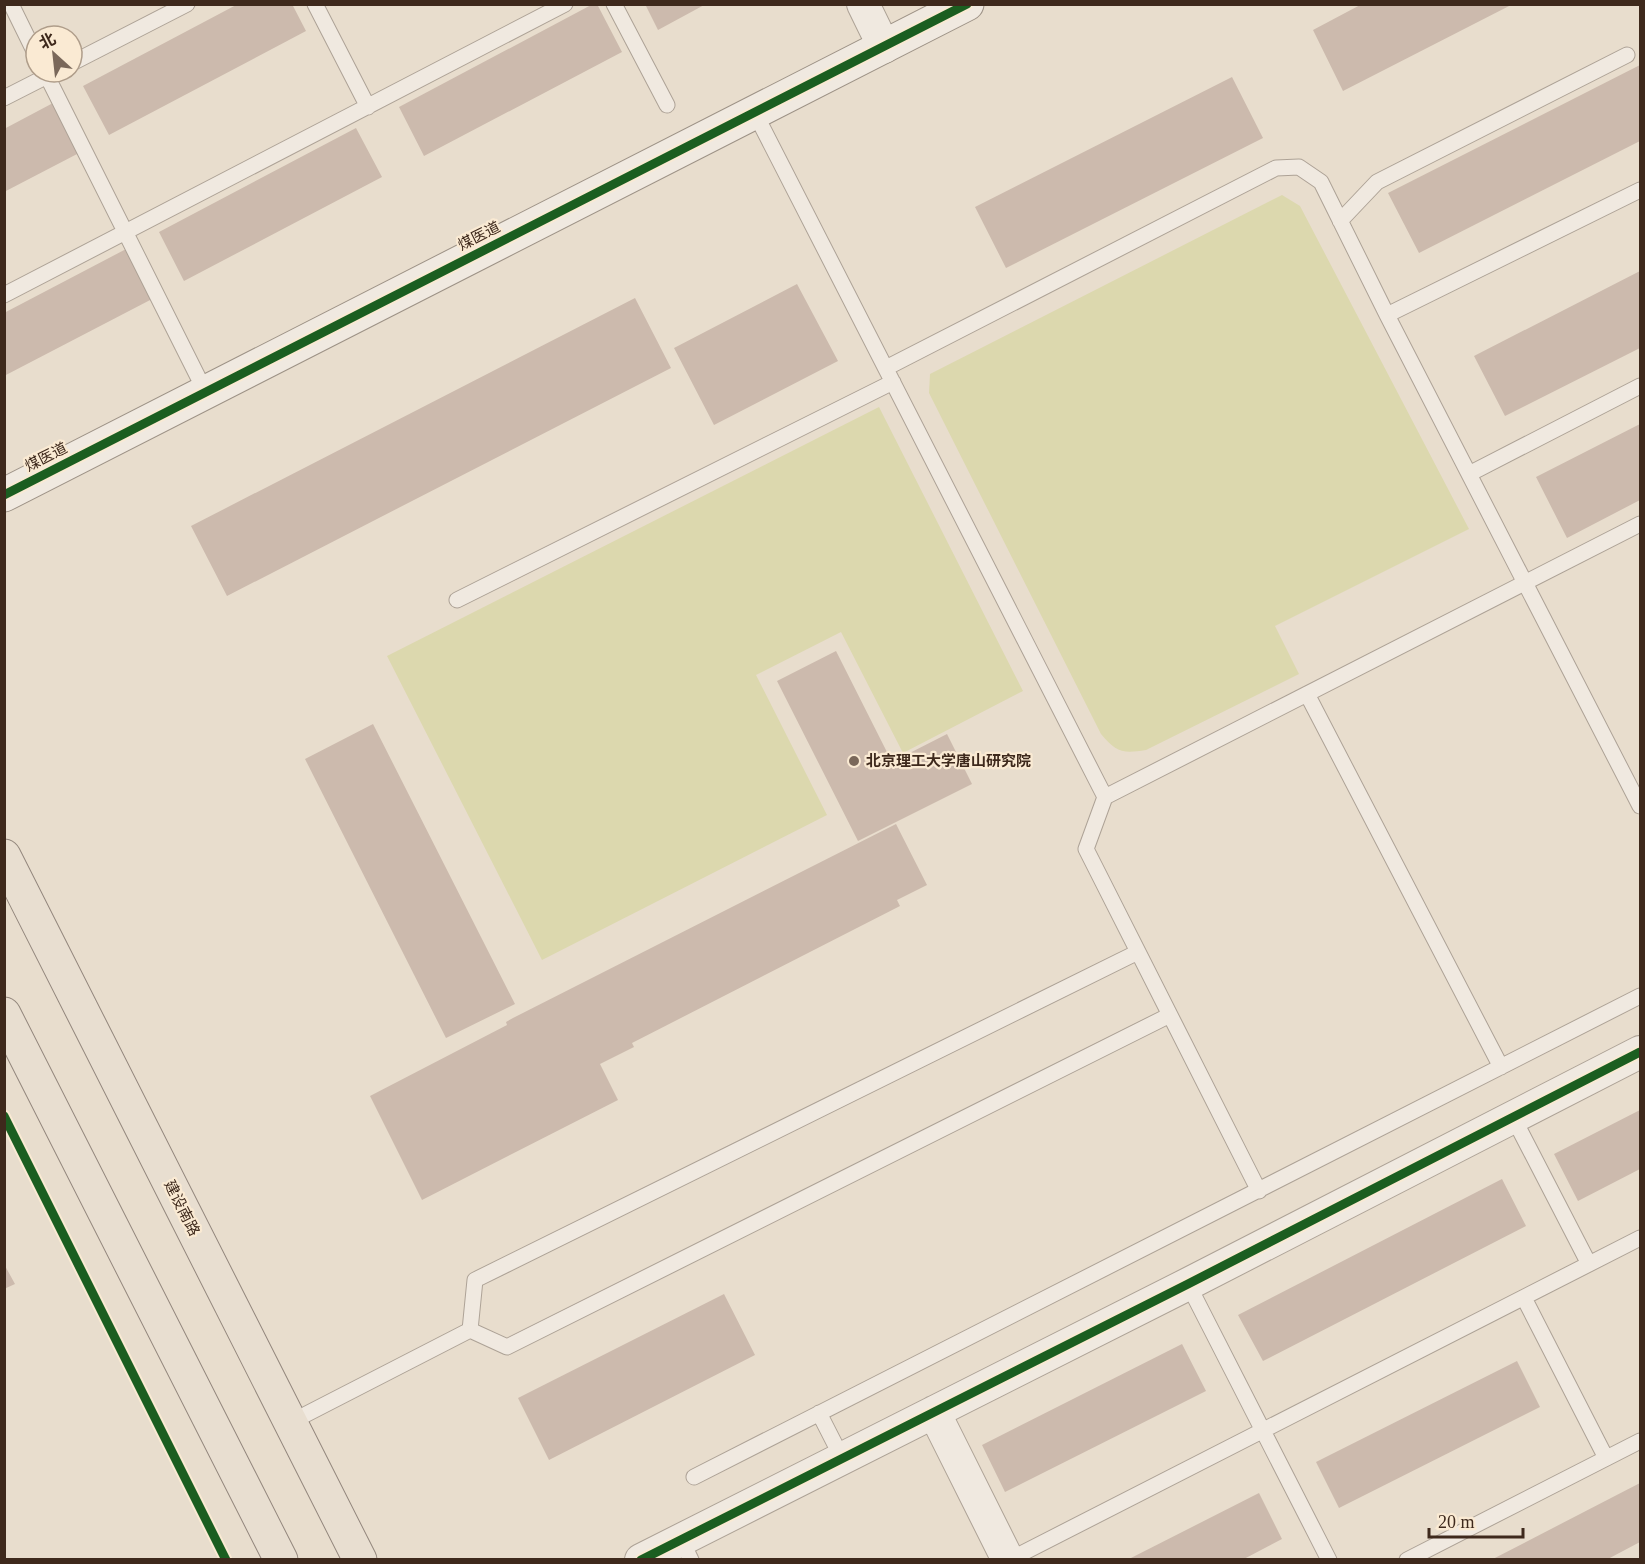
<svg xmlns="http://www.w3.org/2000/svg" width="1645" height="1564" viewBox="0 0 1645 1564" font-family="'Times New Roman','Noto Sans SC',serif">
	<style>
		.green { fill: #dcd8ae }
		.building { fill: #ccbaad }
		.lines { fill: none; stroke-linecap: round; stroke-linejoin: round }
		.lane-casing { stroke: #ada296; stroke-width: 17 }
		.street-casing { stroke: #ada296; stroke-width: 34 }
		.secondary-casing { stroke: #9d9286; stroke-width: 35 }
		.primary-casing { stroke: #93877d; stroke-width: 35 }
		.lane { stroke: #f0e9e0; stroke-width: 15 }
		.street { stroke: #f0e9e0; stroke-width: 32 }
		.secondary { stroke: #f0e9e0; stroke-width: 33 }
		.primary { stroke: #e8ded0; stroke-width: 33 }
		.cycleway-casing { stroke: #faead3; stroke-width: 13 }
		.cycleway { stroke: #1b5e20; stroke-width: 9 }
		.poi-dot { fill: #7a685a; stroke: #faead3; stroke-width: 2 }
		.labels { text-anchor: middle; stroke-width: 4.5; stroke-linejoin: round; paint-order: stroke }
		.street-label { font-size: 15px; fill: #3e291c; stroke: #faead3 }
		.poi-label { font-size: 15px; font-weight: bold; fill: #3e291c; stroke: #faead3; text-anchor: start }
	</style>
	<rect width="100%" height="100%" fill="#e8ddcd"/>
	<path class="green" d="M 1282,195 L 1300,206 L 1469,529 L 1275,626 L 1299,674 L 1146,750 C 1122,754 1116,752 1101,734 L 929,393 L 930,374 Z
		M 879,407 L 1023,691 L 903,753 L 841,632 L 756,675 L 827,815 L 542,960 L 387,656 Z"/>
	<path class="building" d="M 238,4 L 292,4 L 306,31 L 109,135 L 83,86 Z
		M 593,4 L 597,4 L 622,52 L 424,156 L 399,107 Z
		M 645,4 L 706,4 L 658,30 Z
		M 1362,4 L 1513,4 L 1343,91 L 1313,30 Z
		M 1640,65 L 1640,141 L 1419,253 L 1388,193 Z
		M 1232,77 L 1263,138 L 1006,268 L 975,207 Z
		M 53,103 L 79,153 L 4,192 L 4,129 Z
		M 356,128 L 382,177 L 184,281 L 159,232 Z
		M 128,248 L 154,298 L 4,376 L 4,313 Z
		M 1640,271 L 1640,348 L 1505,416 L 1474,356 Z
		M 797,284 L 838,361 L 714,425 L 674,348 Z
		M 635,298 L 671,368 L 227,596 L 191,526 Z
		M 1640,424 L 1640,500 L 1567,538 L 1536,477 Z
		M 836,651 L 892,762 L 947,734 L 972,784 L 858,841 L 777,681 Z
		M 373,724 L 515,1004 L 446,1038 L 305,759 Z
		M 896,824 L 927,885 L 897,900 L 900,906 L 632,1043 L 634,1047 L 600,1064 L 618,1100 L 422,1200 L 370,1096 L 507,1025 L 506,1022 L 513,1018 Z
		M 1640,1110 L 1640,1169 L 1578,1201 L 1554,1154 Z
		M 1502,1179 L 1526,1226 L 1263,1361 L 1238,1315 Z
		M 4,1264 L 15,1284 L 4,1289 Z
		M 724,1294 L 755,1355 L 549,1460 L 518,1398 Z
		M 1182,1344 L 1206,1391 L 1005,1492 L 982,1445 Z
		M 1517,1361 L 1540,1407 L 1339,1508 L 1316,1462 Z
		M 1640,1483 L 1640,1542 L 1606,1560 L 1491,1560 Z
		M 1259,1493 L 1282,1539 L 1242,1560 L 1127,1560 Z"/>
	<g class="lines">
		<g class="lane-casing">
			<path id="lane" d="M 11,4 L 36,55
				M 315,4 L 368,107
				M 614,4 L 667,105
				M 72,63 L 187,4
				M 45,72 L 206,393
				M 4,98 L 55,72
				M 755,113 L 1105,797
				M 1340,221 L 1377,182 L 1627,55
				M 4,295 L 565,4
				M 1387,315 L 1640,190
				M 886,368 L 1276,168 L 1299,167 L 1321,182 L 1387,315 L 1640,806
				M 1469,474 L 1640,386
				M 457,600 L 893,382
				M 1307,694 L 1501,1067
				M 1138,952 L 475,1280 L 470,1330 L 507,1347 L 1170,1015
				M 1513,1117 L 1589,1264
				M 1259,1191 L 1086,849 L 1105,797 L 1640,524
				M 1188,1284 L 1329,1560
				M 1524,1298 L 1606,1458
				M 819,1413 L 842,1458
				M 291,1422 L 470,1330
				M 694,1477 L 1640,996
				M 681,1539 L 691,1560
				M 1009,1560 L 1640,1238
				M 1407,1560 L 1640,1441"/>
		</g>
		<g class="street-casing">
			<path id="street" d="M 863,4 L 884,47
				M 934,1412 L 1008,1560
				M 641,1560 L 1188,1284 L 1640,1052"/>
		</g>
		<g class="secondary-casing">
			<path id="secondary" d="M 4,495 L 967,4"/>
		</g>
		<g class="primary-casing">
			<path id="primary" d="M 4,856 L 360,1560
				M 4,1014 L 281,1560"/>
		</g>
		<use href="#lane" class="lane"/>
		<use href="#street" class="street"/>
		<use href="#secondary" class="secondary"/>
		<use href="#primary" class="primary"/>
		<g class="cycleway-casing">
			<path id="cycleway" d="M 4,495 L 967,4
				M 4,1116 L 226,1560
				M 641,1560 L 1188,1284 L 1640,1052"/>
		</g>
		<use href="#cycleway" class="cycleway"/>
	</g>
	<circle class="poi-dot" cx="854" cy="761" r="6"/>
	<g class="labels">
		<g class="street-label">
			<text transform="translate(479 236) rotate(-27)" y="5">煤医道</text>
			<text transform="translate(46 457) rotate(-27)" y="5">煤医道</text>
			<text transform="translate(182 1208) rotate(63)" y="5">建设南路</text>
		</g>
		<g class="poi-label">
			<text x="866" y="766">北京理工大学唐山研究院</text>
		</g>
	</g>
	<rect width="1645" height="1564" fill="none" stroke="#3e291c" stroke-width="12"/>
	<g transform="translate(54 54) rotate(333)"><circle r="28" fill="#faead3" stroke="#af9d8a" stroke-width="1.5"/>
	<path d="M0-4.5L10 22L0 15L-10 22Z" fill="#7a685a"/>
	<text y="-9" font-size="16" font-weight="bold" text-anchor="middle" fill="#3e291c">北</text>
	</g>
	<path d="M1429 1528v9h94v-9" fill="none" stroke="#3e291c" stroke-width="3"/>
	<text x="1438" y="1528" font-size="18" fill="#3e291c" stroke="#faead3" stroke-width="4.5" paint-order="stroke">20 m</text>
</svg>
